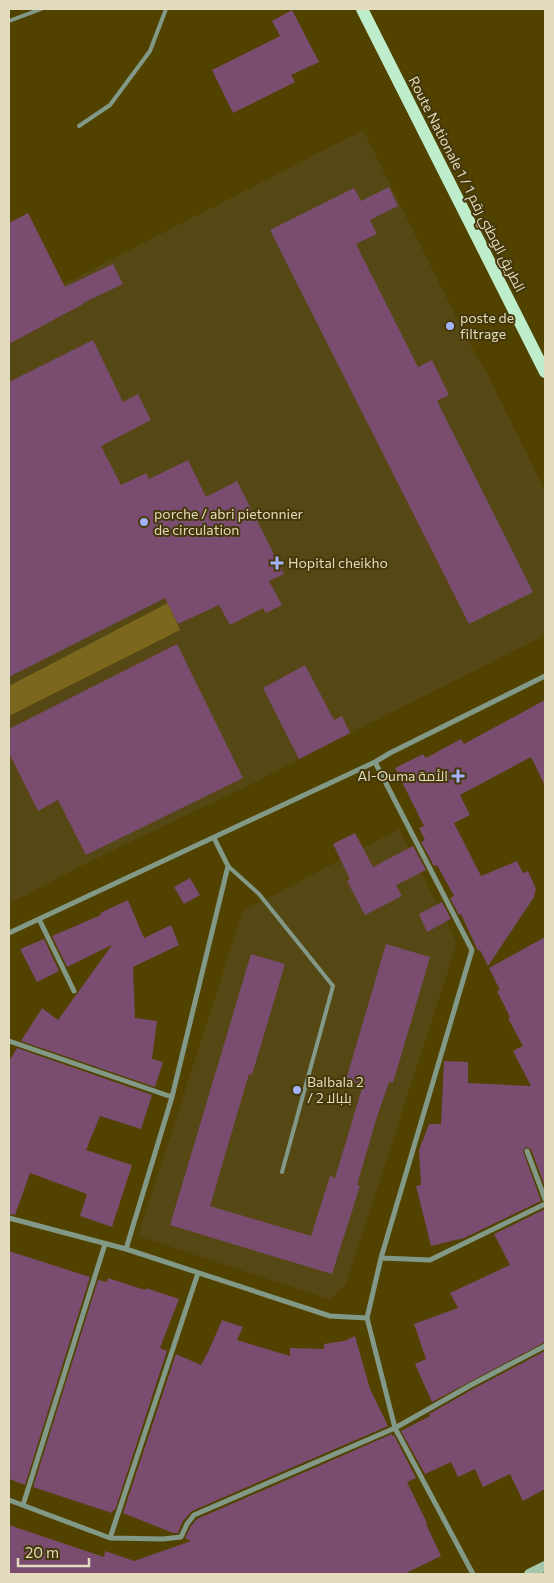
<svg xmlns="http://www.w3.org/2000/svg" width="554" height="1583" viewBox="0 0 554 1583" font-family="Commissioner,Cairo,sans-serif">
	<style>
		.built { fill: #564814 }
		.green { fill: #7b681e }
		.building { fill: #794c70 }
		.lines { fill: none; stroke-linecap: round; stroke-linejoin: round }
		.lane { stroke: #829988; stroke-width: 4 }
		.street { stroke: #829988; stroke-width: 5 }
		.secondary { stroke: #a3c8ae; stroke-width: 10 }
		.primary { stroke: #bdedcb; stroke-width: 12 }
		.poi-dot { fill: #a2b2fd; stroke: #44380a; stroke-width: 2 }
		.labels { text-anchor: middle; stroke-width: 4; stroke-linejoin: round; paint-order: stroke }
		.street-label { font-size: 14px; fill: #e3dbbe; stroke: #44380a }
		.poi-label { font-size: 14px; fill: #e3dbbe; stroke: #44380a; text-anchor: start }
	</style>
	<rect width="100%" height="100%" fill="#514200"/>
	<path class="built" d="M 363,130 L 466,337 L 489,377 L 545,491 L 545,635 L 241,789 L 87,863 L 9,904 L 9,312 Z
		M 399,829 L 457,943 L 346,1284 L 331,1300 L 138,1236 L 243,911 Z"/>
	<path class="green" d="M 168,603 L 180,630 L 9,716 L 9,686 Z"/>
	<path class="building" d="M 292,10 L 319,62 L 291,75 L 295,82 L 233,113 L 212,70 L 280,36 L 272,21 Z
		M 389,187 L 398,206 L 370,220 L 377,234 L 356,244 L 418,367 L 432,360 L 449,395 L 437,401 L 533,592 L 469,624 L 270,230 L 354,188 L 361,201 Z
		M 28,213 L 65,287 L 113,264 L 123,284 L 83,303 L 83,304 L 9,344 L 9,223 Z
		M 93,340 L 123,402 L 138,394 L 151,420 L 101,446 L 121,485 L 146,473 L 149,479 L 188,460 L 206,497 L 237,481 L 284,574 L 269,581 L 282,605 L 266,613 L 263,608 L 230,625 L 219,605 L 178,624 L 165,598 L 9,677 L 9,382 Z
		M 177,644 L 243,778 L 86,855 L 58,800 L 38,811 L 9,753 L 9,729 Z
		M 305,665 L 334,720 L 342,716 L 350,733 L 299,759 L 263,688 Z
		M 545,700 L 545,786 L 531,757 L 460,795 L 470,815 L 454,823 L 481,876 L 517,861 L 523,873 L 528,871 L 536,889 L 534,897 L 488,966 L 480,950 L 478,951 L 461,914 L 459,915 L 450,898 L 454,896 L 437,865 L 434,866 L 421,842 L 425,840 L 419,828 L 424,826 L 395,768 L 423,754 L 426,758 L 461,739 L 464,744 Z
		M 355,833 L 373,867 L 413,846 L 426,870 L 396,885 L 402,896 L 365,915 L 347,881 L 350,879 L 333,844 Z
		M 190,878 L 200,895 L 184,904 L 174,887 Z
		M 128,900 L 144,938 L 171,925 L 179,945 L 133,967 L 135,1018 L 157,1021 L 152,1059 L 163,1062 L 155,1087 L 21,1041 L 42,1008 L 58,1020 L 112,945 L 67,967 L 52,936 L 101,915 L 100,913 Z
		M 442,902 L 451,919 L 427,932 L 419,914 Z
		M 545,937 L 545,1187 L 531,1149 L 526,1147 L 523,1151 L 541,1201 L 464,1238 L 431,1246 L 416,1186 L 421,1185 L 419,1150 L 429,1124 L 441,1124 L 444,1061 L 468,1062 L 468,1083 L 531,1086 L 513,1051 L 523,1046 L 508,1018 L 510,1017 L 497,991 L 500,990 L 489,968 Z
		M 44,939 L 59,971 L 37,982 L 20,949 Z
		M 386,944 L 430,957 L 393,1083 L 389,1082 L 377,1117 L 357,1185 L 360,1186 L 332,1274 L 170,1225 L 251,954 L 285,964 L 252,1075 L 249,1074 L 210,1206 L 311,1236 L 330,1176 L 335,1178 L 363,1085 L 346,1080 Z
		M 17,1048 L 152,1095 L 141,1129 L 100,1116 L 86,1150 L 132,1165 L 112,1227 L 80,1216 L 87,1194 L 30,1173 L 15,1215 L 9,1214 L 9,1061 Z
		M 545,1209 L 545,1342 L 432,1402 L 415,1364 L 426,1359 L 414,1324 L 458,1308 L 450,1293 L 510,1265 L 494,1234 Z
		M 9,1251 L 90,1277 L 25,1485 L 9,1479 Z
		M 108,1278 L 145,1290 L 146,1288 L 179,1299 L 160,1348 L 167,1351 L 115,1510 L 113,1510 L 112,1513 L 33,1487 L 98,1280 L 107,1282 Z
		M 222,1320 L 243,1327 L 237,1340 L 290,1356 L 290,1348 L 324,1349 L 324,1344 L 344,1341 L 355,1336 L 370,1389 L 388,1426 L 192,1511 L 183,1521 L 178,1533 L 173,1533 L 123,1513 L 176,1354 L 201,1365 L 209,1350 Z
		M 545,1351 L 545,1489 L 523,1501 L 510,1474 L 483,1487 L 475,1469 L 458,1477 L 451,1462 L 425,1474 L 401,1431 L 430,1416 L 429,1414 L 473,1389 Z
		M 392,1434 L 392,1436 L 394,1435 L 416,1478 L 407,1482 L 427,1523 L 426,1524 L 441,1556 L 404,1574 L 9,1574 L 9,1525 L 104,1557 L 105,1551 L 134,1561 L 191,1541 L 185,1538 L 191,1526 L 197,1519 Z"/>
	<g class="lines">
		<path class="lane" d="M 9,21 L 41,9
			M 79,126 L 110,105 L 150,51 L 166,9
			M 228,866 L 259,894 L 333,986 L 282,1172"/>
		<path class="street" d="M 39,919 L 74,991
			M 9,933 L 375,762 L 390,753 L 545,676
			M 9,1041 L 172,1097
			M 527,1151 L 545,1199
			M 9,1218 L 126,1249 L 330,1316 L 367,1318 L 381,1258 L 472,950 L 375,762
			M 126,1249 L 172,1097 L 228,866 L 214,838
			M 381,1258 L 430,1260 L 545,1204
			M 367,1318 L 395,1428 L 473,1574
			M 9,1500 L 110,1538 L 163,1539 L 181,1537 L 187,1524 L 194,1515 L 395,1428 L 471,1385 L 545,1346
			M 23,1505 L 105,1244
			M 110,1538 L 198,1273"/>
		<path class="secondary" d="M 529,1574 L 545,1566"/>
		<path class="primary" d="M 362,9 L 545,372"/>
	</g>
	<g class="poi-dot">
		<circle cx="450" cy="326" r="5"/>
		<circle cx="144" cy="522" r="5"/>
		<path d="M274.5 555.5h5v5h5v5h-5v5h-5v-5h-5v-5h5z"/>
		<path d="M455.5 768.5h5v5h5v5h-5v5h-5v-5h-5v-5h5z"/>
		<circle cx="297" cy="1090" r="5"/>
	</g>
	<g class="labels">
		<g class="street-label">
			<text transform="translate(467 184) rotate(63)" y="5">Route Nationale 1 / الطريق الوطني رقم 1</text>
		</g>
		<g class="poi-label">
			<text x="460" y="323">poste de<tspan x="460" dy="16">filtrage</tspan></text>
			<text x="154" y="519">porche / abri pietonnier<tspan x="154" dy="16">de circulation</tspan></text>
			<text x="288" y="568">Hopital cheikho</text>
			<text x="448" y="781" text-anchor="end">Al-Ouma الأمة</text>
			<text x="307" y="1087">Balbala 2<tspan x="307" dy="16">/ بلبالا 2</tspan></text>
		</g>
	</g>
	<rect width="554" height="1583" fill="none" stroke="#e3dbbe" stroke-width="20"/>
	<path d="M18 1558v8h71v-8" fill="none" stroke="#e3dbbe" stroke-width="2.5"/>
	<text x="25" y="1558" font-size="15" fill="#e3dbbe" stroke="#44380a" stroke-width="4" paint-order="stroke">20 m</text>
</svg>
